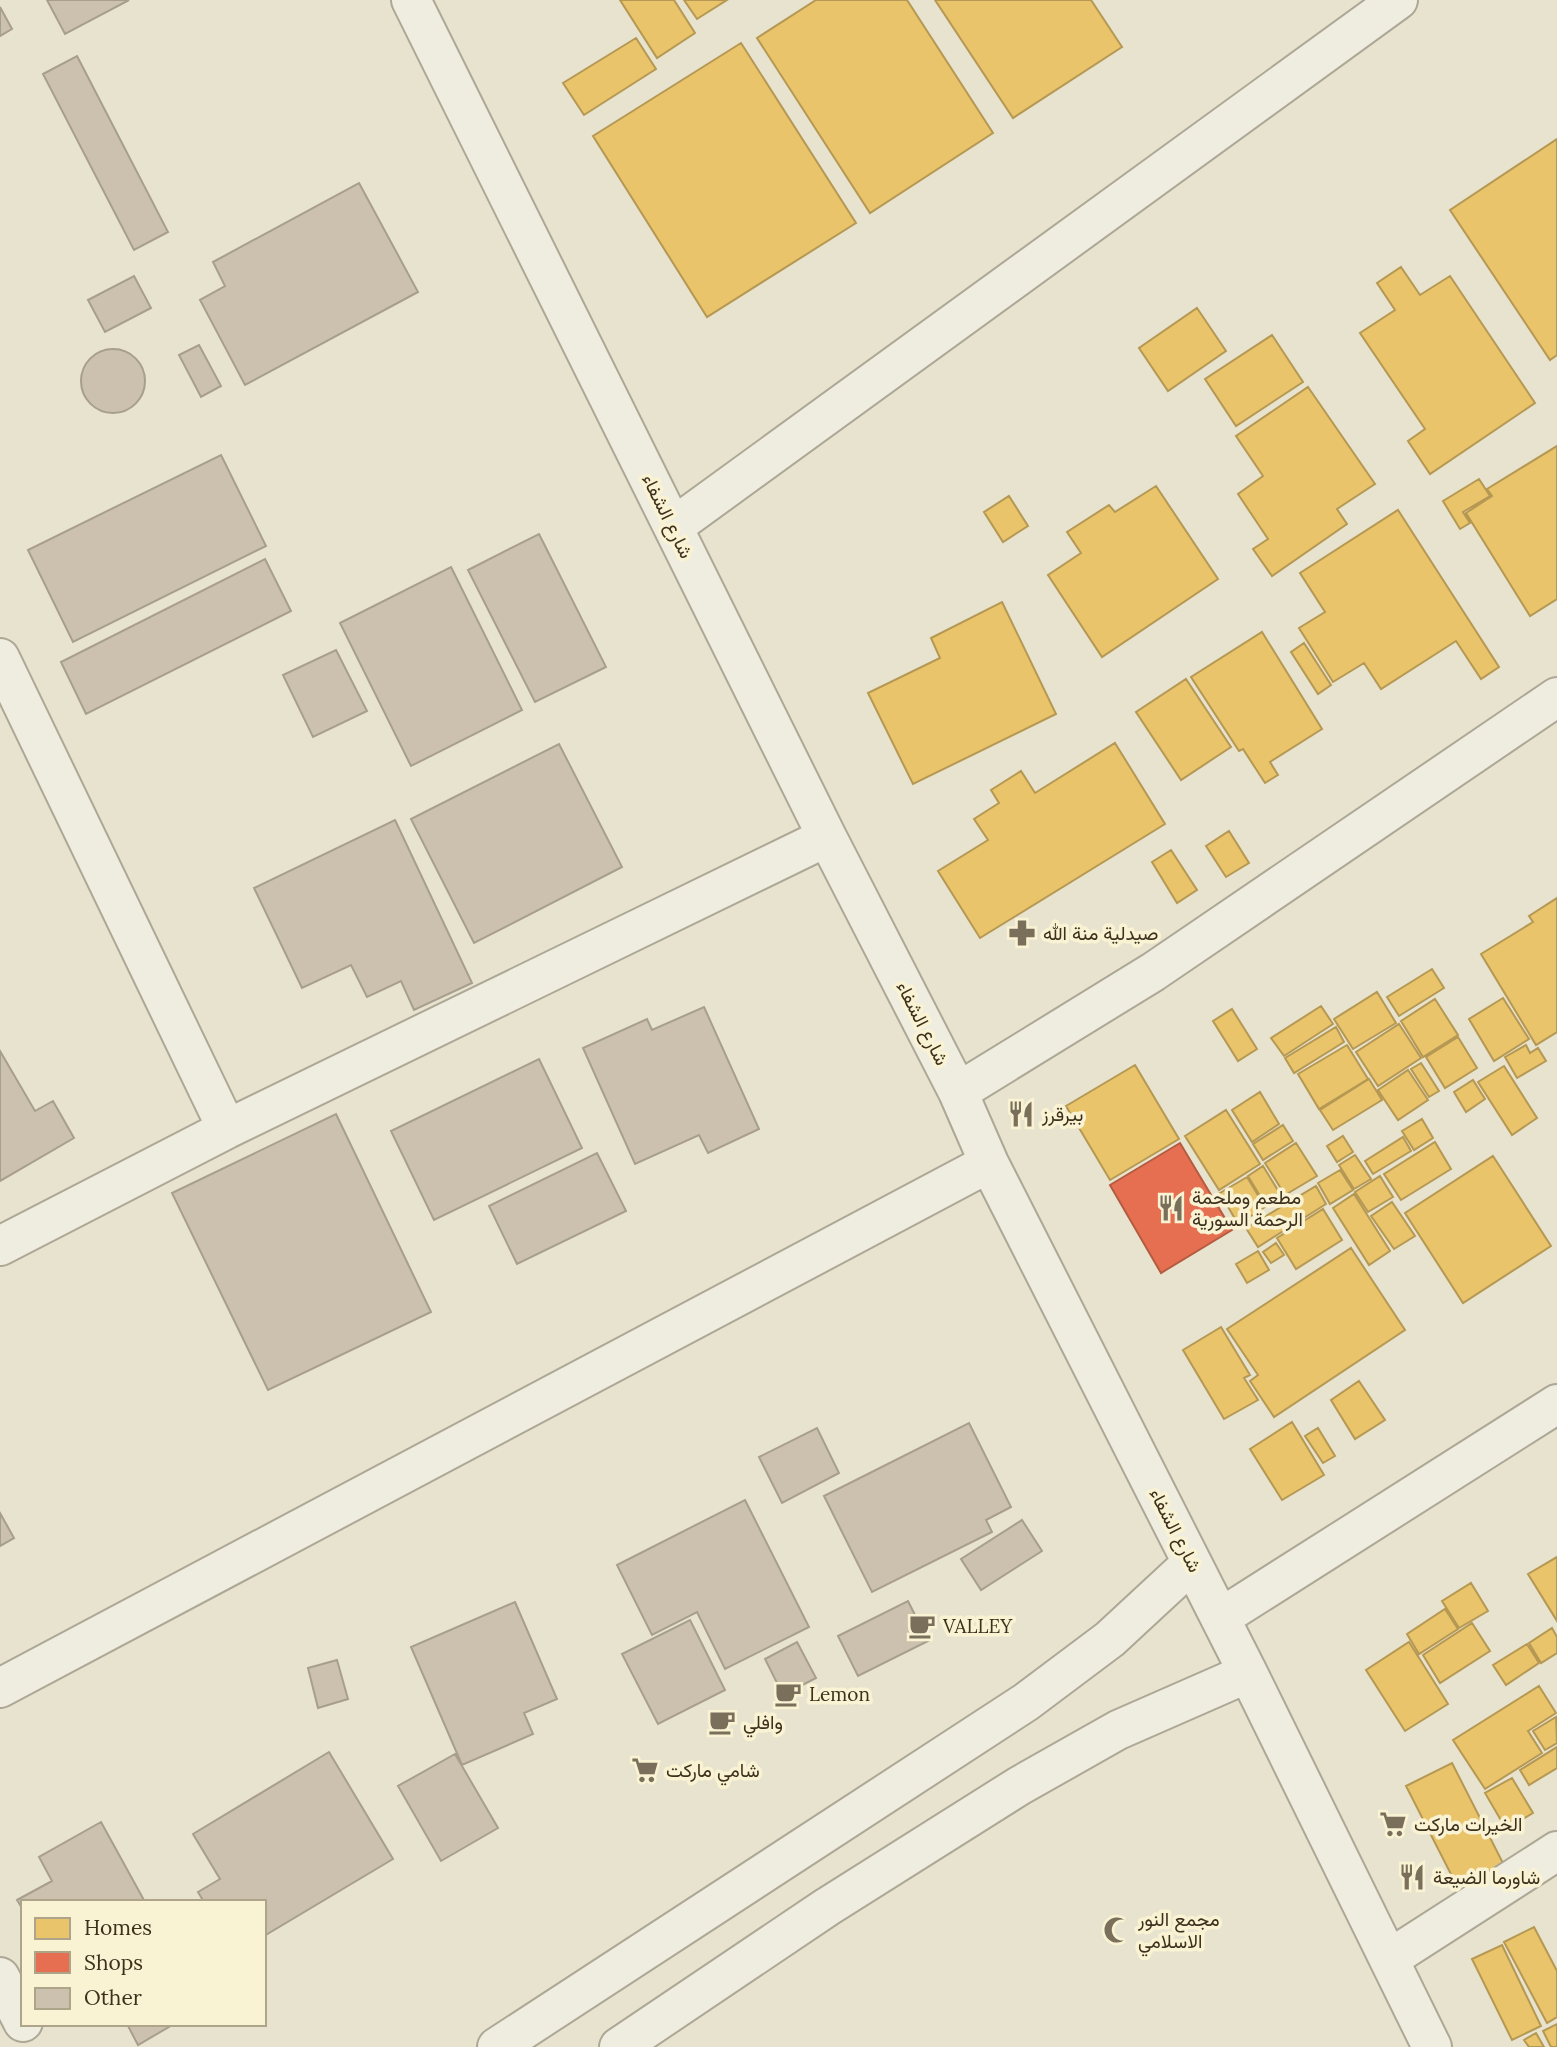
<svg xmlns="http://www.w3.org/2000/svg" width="1557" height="2047" viewBox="0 0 1557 2047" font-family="Lora,Vazirmatn,serif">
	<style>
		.homes { fill: #e9c46a; stroke: #b59853; stroke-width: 2 }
		.shops { fill: #e76f51; stroke: #b45c41; stroke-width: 2 }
		.building { fill: #ccc1ae; stroke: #a89e8d; stroke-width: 2 }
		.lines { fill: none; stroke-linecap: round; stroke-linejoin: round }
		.minor-casing { stroke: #ada796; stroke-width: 42 }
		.minor { stroke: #efece0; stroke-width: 38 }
		.labels { text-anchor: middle; stroke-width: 7; stroke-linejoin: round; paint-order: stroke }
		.street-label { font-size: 19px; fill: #3d301d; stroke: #f9f2d3 }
		.poi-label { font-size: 19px; fill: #3d301d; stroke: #f9f2d3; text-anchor: start }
	</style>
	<rect width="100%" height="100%" fill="#e8e3ce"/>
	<path class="homes" d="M 620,0 L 674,0 L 695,33 L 657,58 Z
		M 684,0 L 727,0 L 697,19 Z
		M 816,0 L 907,0 L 993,133 L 870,213 L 757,38 Z
		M 935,0 L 1091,0 L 1122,47 L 1013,118 Z
		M 636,38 L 656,69 L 584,115 L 563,83 Z
		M 741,43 L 856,223 L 707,317 L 593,136 Z
		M 1557,139 L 1557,355 L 1550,360 L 1450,210 Z
		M 1401,267 L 1420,295 L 1450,276 L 1535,403 L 1430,474 L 1408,441 L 1425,429 L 1360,333 L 1395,310 L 1377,283 Z
		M 1197,308 L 1226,351 L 1168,391 L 1139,348 Z
		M 1272,335 L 1303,382 L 1236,426 L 1205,379 Z
		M 1308,387 L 1375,484 L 1337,509 L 1347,524 L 1272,576 L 1253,549 L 1268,539 L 1238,494 L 1263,476 L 1236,436 Z
		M 1557,446 L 1557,599 L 1530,616 L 1466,513 L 1492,496 L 1487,489 Z
		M 1479,479 L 1490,496 L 1463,512 L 1470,523 L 1460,529 L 1443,501 Z
		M 1156,486 L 1218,579 L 1102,657 L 1048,575 L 1081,553 L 1067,532 L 1109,505 L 1115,512 Z
		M 1009,496 L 1028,526 L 1003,542 L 984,512 Z
		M 1398,510 L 1499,667 L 1481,679 L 1456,641 L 1381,689 L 1364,663 L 1333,682 L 1299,628 L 1325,612 L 1300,573 Z
		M 1002,602 L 1056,714 L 913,784 L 868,693 L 940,658 L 931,638 Z
		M 1262,632 L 1322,729 L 1270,762 L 1278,775 L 1265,783 L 1243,749 L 1239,751 L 1191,677 Z
		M 1304,643 L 1331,685 L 1318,694 L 1291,652 Z
		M 1186,679 L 1231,747 L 1181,780 L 1136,712 Z
		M 1115,743 L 1165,824 L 980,938 L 938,871 L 988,840 L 974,819 L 999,803 L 991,790 L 1021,771 L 1035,793 Z
		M 1229,831 L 1249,863 L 1226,877 L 1206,846 Z
		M 1171,850 L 1197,890 L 1177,903 L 1152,862 Z
		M 1557,898 L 1557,1032 L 1536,1045 L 1481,954 L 1533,922 L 1529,916 Z
		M 1432,969 L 1444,988 L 1399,1016 L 1387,997 Z
		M 1377,992 L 1396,1023 L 1353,1049 L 1334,1019 Z
		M 1503,998 L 1529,1039 L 1494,1061 L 1469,1019 Z
		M 1435,999 L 1458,1035 L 1423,1057 L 1401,1021 Z
		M 1321,1006 L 1333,1024 L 1284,1056 L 1271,1038 Z
		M 1232,1009 L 1257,1049 L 1238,1061 L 1213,1021 Z
		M 1399,1024 L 1421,1058 L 1378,1086 L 1356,1052 Z
		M 1336,1027 L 1344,1042 L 1294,1073 L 1285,1058 Z
		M 1458,1037 L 1477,1068 L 1445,1088 L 1426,1057 Z
		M 1347,1045 L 1368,1079 L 1319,1109 L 1298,1074 Z
		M 1526,1045 L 1530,1053 L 1538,1048 L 1546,1061 L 1517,1078 L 1505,1057 Z
		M 1421,1063 L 1439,1091 L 1429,1097 L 1411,1069 Z
		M 1135,1065 L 1179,1139 L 1110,1180 L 1066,1106 Z
		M 1504,1066 L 1537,1118 L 1512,1135 L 1478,1082 Z
		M 1408,1070 L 1428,1100 L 1398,1120 L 1378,1090 Z
		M 1369,1079 L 1382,1100 L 1333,1130 L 1320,1110 Z
		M 1473,1080 L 1485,1099 L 1466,1112 L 1454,1092 Z
		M 1260,1092 L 1279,1124 L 1252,1142 L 1232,1110 Z
		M 1226,1110 L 1260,1164 L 1219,1190 L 1185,1136 Z
		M 1422,1119 L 1433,1138 L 1414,1150 L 1402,1131 Z
		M 1283,1125 L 1293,1141 L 1263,1160 L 1253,1144 Z
		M 1343,1136 L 1353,1152 L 1337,1162 L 1327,1146 Z
		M 1403,1137 L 1411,1151 L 1373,1174 L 1365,1161 Z
		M 1435,1142 L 1451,1169 L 1401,1200 L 1384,1174 Z
		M 1296,1143 L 1317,1176 L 1285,1195 L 1265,1163 Z
		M 1355,1155 L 1371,1179 L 1354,1189 L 1339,1165 Z
		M 1493,1156 L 1551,1246 L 1463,1303 L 1405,1213 Z
		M 1263,1166 L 1282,1197 L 1266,1206 L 1248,1176 Z
		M 1340,1170 L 1353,1190 L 1330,1204 L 1318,1183 Z
		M 1380,1176 L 1393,1197 L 1368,1212 L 1355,1192 Z
		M 1247,1177 L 1265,1207 L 1238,1224 L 1220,1193 Z
		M 1316,1186 L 1326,1204 L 1258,1247 L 1246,1228 Z
		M 1354,1194 L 1390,1251 L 1369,1265 L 1333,1208 Z
		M 1392,1202 L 1415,1236 L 1394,1249 L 1371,1216 Z
		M 1323,1209 L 1342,1240 L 1296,1269 L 1277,1238 Z
		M 1276,1243 L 1284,1255 L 1271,1263 L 1263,1252 Z
		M 1351,1248 L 1405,1330 L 1274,1417 L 1250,1381 L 1258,1375 L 1227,1329 Z
		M 1258,1251 L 1269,1270 L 1247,1283 L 1236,1264 Z
		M 1221,1327 L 1250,1375 L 1244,1378 L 1258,1400 L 1224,1419 L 1183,1350 Z
		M 1359,1381 L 1385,1420 L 1355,1439 L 1331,1400 Z
		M 1292,1422 L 1324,1475 L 1282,1500 L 1250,1449 Z
		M 1318,1428 L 1335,1456 L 1323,1463 L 1305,1436 Z
		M 1557,1557 L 1557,1621 L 1528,1574 Z
		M 1471,1583 L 1488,1611 L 1459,1628 L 1442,1601 Z
		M 1445,1609 L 1458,1629 L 1419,1654 L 1407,1634 Z
		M 1472,1623 L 1490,1651 L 1440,1683 L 1423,1655 Z
		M 1552,1628 L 1557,1637 L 1557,1653 L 1541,1663 L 1529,1643 Z
		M 1409,1642 L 1448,1704 L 1405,1731 L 1366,1670 Z
		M 1527,1644 L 1539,1663 L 1506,1685 L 1493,1665 Z
		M 1539,1686 L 1556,1713 L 1528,1731 L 1542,1753 L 1485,1789 L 1453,1740 Z
		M 1556,1717 L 1557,1743 L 1545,1750 L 1533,1731 Z
		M 1557,1747 L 1557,1768 L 1529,1785 L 1520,1770 Z
		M 1452,1763 L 1506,1869 L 1460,1892 L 1406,1786 Z
		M 1512,1778 L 1533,1813 L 1506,1829 L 1485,1793 Z
		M 1534,1927 L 1557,1971 L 1557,2017 L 1547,2023 L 1504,1942 Z
		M 1502,1945 L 1541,2026 L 1512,2040 L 1472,1959 Z
		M 1557,2024 L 1557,2047 L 1551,2047 L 1543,2031 Z
		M 1536,2033 L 1544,2047 L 1529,2047 L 1524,2040 Z"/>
	<path class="shops" d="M 1180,1143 L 1232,1230 L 1161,1273 L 1110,1185 Z"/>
	<path class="building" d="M 47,0 L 129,0 L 65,34 Z
		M 0,7 L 12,29 L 0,36 Z
		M 77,56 L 168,232 L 134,250 L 43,74 Z
		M 359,183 L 418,292 L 245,385 L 200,300 L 225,286 L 213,262 Z
		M 134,276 L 151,308 L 105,332 L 88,300 Z
		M 199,345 L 221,386 L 201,397 L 179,355 Z
		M81 381a32 32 0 1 1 64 0a32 32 0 1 1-64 0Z
		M 221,455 L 266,546 L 73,642 L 28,550 Z
		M 539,534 L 606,667 L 535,702 L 468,570 Z
		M 265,559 L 291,611 L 86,714 L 61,662 Z
		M 451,567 L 522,710 L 411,766 L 340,623 Z
		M 336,650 L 367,711 L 313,737 L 283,675 Z
		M 559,744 L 622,867 L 474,943 L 411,819 Z
		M 395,820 L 472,983 L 414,1010 L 401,981 L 367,997 L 351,965 L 302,988 L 254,888 Z
		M 704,1007 L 759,1129 L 708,1153 L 699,1135 L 635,1164 L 583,1048 L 647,1019 L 652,1030 Z
		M 0,1051 L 35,1111 L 53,1101 L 74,1138 L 0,1181 Z
		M 539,1059 L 582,1148 L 434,1220 L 391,1131 Z
		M 336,1114 L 431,1312 L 268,1390 L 172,1193 Z
		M 597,1153 L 626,1211 L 517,1264 L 489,1206 Z
		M 969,1423 L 1011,1507 L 986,1520 L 992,1532 L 872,1592 L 824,1496 Z
		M 817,1428 L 839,1473 L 782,1503 L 759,1457 Z
		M 745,1500 L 809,1627 L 725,1669 L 697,1612 L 652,1635 L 617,1565 Z
		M 0,1513 L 14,1538 L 0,1546 Z
		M 1022,1520 L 1042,1551 L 981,1590 L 961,1559 Z
		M 908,1601 L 928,1641 L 858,1676 L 838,1636 Z
		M 515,1602 L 557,1699 L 524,1713 L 533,1734 L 462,1765 L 411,1647 Z
		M 690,1620 L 725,1690 L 658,1724 L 622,1654 Z
		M 797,1642 L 816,1678 L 783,1695 L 765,1659 Z
		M 337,1660 L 348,1699 L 318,1708 L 308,1668 Z
		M 329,1752 L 393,1859 L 264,1936 L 264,1902 L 204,1902 L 198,1892 L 220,1879 L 193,1834 Z
		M 455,1754 L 498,1828 L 441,1861 L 398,1786 Z
		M 101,1822 L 145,1902 L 23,1902 L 23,1910 L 17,1900 L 52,1881 L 39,1857 Z
		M 127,2024 L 174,2024 L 138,2045 Z"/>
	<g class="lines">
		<g class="minor-casing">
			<path id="minor" d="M 411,0 L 827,837 L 958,1092 L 989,1163 L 1248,1673 L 1432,2047
				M 673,527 L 1398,0
				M 0,658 L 227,1129
				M 958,1092 L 1153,972 L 1557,697
				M 0,1246 L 227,1129 L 827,837
				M 1220,1618 L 1557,1404
				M 0,1688 L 989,1163
				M 1389,1959 L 1557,1851
				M 0,1977 L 23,2022
				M 497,2047 L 1026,1702 L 1110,1639 L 1192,1563
				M 619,2047 L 827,1907 L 1019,1786 L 1118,1730 L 1248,1673"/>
		</g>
		<use href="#minor" class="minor"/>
	</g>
	<defs>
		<g id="pharmacy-bare" transform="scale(2.1)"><path d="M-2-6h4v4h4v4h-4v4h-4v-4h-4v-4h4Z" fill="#796f5b" stroke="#f9f2d3" stroke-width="2.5" paint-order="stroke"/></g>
		<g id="restaurant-bare" transform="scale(2.1)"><path d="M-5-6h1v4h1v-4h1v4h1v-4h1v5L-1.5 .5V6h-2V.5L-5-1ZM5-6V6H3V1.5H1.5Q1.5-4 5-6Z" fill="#796f5b" stroke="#f9f2d3" stroke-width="2.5" paint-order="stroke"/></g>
		<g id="cafe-bare" transform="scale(2.1)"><path d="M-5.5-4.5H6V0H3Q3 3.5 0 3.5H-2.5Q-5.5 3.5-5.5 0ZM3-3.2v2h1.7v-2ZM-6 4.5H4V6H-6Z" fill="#796f5b" stroke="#f9f2d3" stroke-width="2.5" paint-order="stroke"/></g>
		<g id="supermarket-bare" transform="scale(2.1)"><path d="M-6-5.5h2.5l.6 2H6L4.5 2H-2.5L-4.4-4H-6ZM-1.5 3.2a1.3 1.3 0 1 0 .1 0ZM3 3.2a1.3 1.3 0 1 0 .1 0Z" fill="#796f5b" stroke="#f9f2d3" stroke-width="2.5" paint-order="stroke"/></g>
		<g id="mosque-bare" transform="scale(2.1)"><path d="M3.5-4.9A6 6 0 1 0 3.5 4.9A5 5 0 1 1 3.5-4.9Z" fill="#796f5b" stroke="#f9f2d3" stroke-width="2.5" paint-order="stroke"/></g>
	</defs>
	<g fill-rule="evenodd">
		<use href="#pharmacy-bare" x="1022" y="933"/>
		<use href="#restaurant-bare" x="1021" y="1114"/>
		<use href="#restaurant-bare" x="1171" y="1208"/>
		<use href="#cafe-bare" x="922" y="1626"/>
		<use href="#cafe-bare" x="788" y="1694"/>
		<use href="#cafe-bare" x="722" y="1722"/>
		<use href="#supermarket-bare" x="645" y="1770"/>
		<use href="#supermarket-bare" x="1393" y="1824"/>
		<use href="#restaurant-bare" x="1412" y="1877"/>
		<use href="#mosque-bare" x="1117" y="1930"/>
	</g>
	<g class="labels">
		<g class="street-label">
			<text transform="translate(668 516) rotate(64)" y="7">شارع الشفاء</text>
			<text transform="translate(923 1023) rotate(63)" y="7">شارع الشفاء</text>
			<text transform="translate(1176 1530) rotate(63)" y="7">شارع الشفاء</text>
		</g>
		<g class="poi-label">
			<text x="1043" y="940">صيدلية منة الله</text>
			<text x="1042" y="1121">بيرقرز</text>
			<text x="1192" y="1204">مطعم وملحمة<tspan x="1192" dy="22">الرحمة السورية</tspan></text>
			<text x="943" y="1633">VALLEY</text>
			<text x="809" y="1701">Lemon</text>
			<text x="743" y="1729">وافلي</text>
			<text x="666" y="1777">شامي ماركت</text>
			<text x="1414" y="1831">الخيرات ماركت</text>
			<text x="1433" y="1884">شاورما الضيعة</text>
			<text x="1138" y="1926">مجمع النور<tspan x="1138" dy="22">الاسلامي</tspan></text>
		</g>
	</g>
	<rect x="21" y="1900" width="245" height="126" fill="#f9f2d3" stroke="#aea48a" stroke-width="2"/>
	<rect x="35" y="1918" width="35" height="21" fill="#e9c46a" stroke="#aea48a" stroke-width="2"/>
	<text x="84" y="1935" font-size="21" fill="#3d301d">Homes</text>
	<rect x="35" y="1952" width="35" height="21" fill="#e76f51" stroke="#aea48a" stroke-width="2"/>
	<text x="84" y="1970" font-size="21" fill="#3d301d">Shops</text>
	<rect x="35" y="1988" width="35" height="21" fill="#ccc1ae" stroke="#aea48a" stroke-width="2"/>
	<text x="84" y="2005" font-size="21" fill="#3d301d">Other</text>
</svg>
